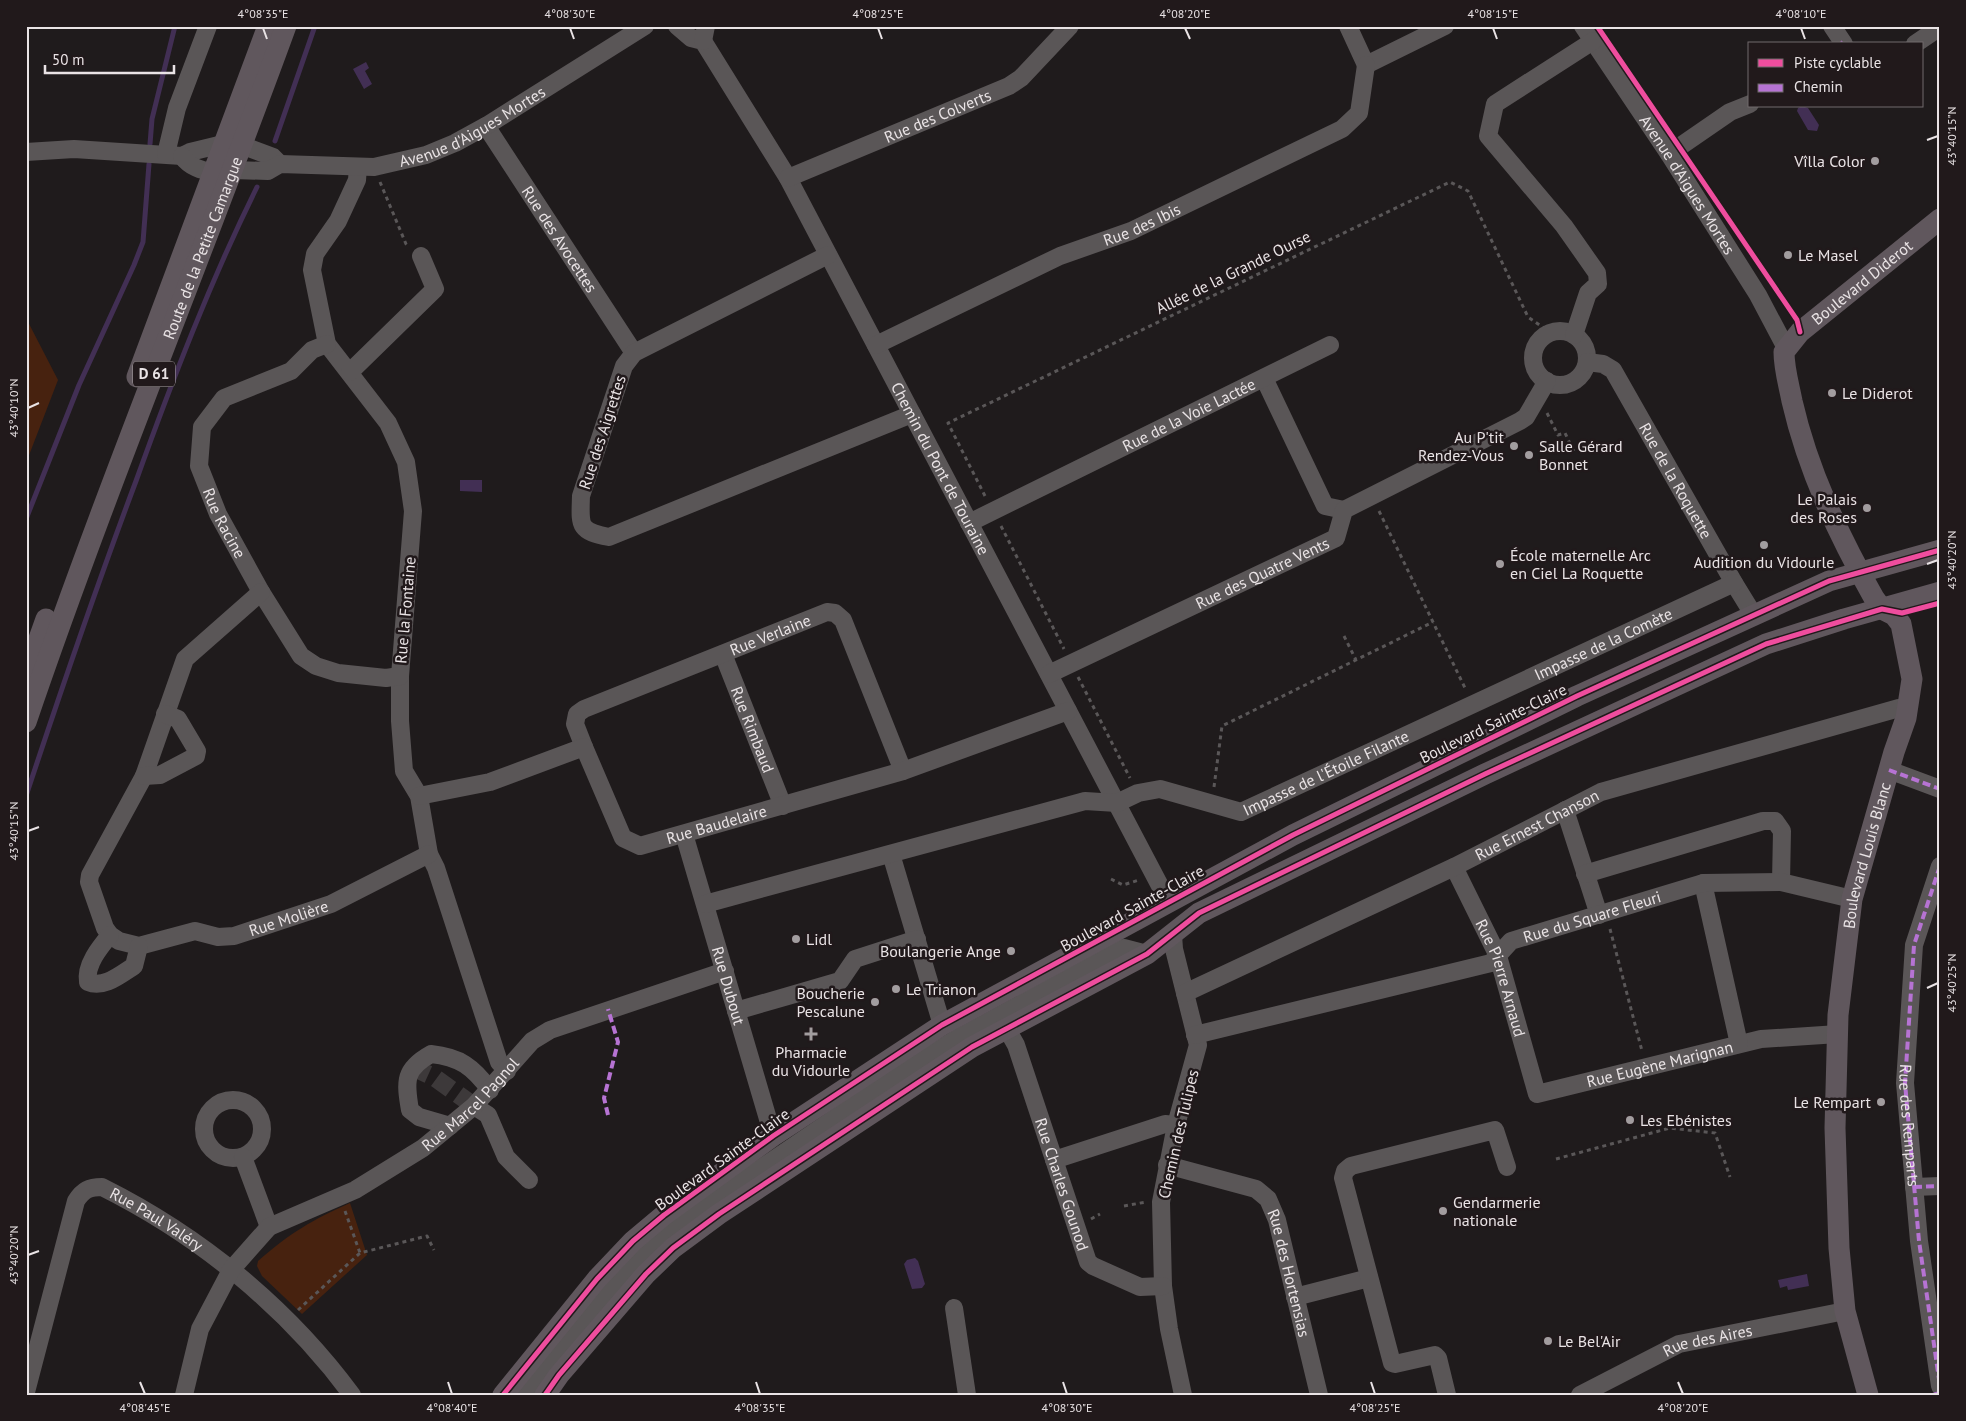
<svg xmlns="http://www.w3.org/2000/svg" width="1966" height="1421" viewBox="0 0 1966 1421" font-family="'PT Sans',sans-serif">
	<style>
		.green { fill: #47220f }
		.water { fill: #422f54 }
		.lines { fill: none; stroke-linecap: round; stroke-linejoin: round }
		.stream { stroke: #422f54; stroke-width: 5 }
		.minor-tunnel { stroke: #3d393a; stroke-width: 18; stroke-dasharray: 18 9; stroke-linecap: butt }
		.path { stroke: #5a5758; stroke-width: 3; stroke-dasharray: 4 4; stroke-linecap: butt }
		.minor { stroke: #5a5657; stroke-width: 18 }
		.major { stroke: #60575d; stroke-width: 21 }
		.quiet { stroke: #b673d3; stroke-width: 4; stroke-dasharray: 8 4; stroke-linecap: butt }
		.cycleway-casing { stroke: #21191b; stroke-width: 8 }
		.cycleway { stroke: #ef4d9e; stroke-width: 5 }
		.ticks { fill: none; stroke: #e9e3e5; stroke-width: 2 }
		.poi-dot { fill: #a29d9f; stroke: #21191b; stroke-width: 2 }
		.labels { text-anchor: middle; stroke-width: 5; stroke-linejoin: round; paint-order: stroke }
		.shield { fill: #21191b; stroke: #ada6a8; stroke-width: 1 }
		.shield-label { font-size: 15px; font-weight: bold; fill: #e9e3e5 }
		.street-label { font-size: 16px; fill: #e9e3e5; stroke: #21191b }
		.poi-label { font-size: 16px; fill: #e9e3e5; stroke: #21191b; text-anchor: start }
		.neatline { fill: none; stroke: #e9e3e5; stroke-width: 2 }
		.ticks-label { font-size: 12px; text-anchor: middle; fill: #e9e3e5 }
	</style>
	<rect width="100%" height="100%" fill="#1f1b1c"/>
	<path class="green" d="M 26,318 L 58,380 L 26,463 Z
		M 350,1203 L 367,1255 L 302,1314 L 262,1276 L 257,1266 L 258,1261 C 290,1233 312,1220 350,1203 Z"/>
	<path class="water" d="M 366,62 L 369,68 L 365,71 L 372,84 L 364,89 L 353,69 Z
		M 1802,106 L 1808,108 L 1819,125 L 1817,131 L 1808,130 L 1797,111 L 1798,108 Z
		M 460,480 L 482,480 L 482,492 L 460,491 Z
		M 915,1258 L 918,1261 L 925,1284 L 922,1288 L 912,1289 L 904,1264 L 907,1260 Z
		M 1807,1274 L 1809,1286 L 1788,1290 L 1787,1286 L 1780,1288 L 1778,1280 Z"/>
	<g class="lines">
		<path class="stream" d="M 275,141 L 315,26
			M 150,144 L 152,119 L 175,26
			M 26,519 L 79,385 L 134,265 L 143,242 L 149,164
			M 26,796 C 61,690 97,585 136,481 C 172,381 210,282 257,187"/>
		<path class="minor-tunnel" d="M 412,1067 L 434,1077 L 474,1106"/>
		<path class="path" d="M 380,182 L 406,244 L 409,247
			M 1547,413 L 1558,435 L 1565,433 L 1575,454
			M 985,496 L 948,423 L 1450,182 L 1468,191 L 1528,317 L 1551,333
			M 1379,511 L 1466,690
			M 1001,526 L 1064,649
			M 1344,636 L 1356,660
			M 1078,677 L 1130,778
			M 1214,787 L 1222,726 L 1433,622
			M 1111,879 L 1123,885 L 1139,880
			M 1610,929 L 1642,1051
			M 1556,1159 L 1670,1128 L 1715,1133 L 1730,1177
			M 1124,1206 L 1146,1202
			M 345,1211 L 360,1253
			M 1091,1219 L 1100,1214
			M 298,1310 L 360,1253 L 427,1236 L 434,1250"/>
		<g class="minor">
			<path id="s1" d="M 677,26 L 691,38 L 703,41 L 788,178 L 1169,903"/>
			<path d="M 1348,26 L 1366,65 L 1445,26"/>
			<path id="s2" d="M 1583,26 L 1669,154 L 1758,295 L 1786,348"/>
			<path d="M 1832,26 L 1844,44"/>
			<path d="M 703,41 L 706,26"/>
			<path d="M 1915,44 L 1940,27"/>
			<path id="s3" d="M 486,126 L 634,353"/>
			<path d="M 241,145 L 273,157 L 280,164"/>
			<path d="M 26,152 L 74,149 L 182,156 L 190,152 L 223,144"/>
			<path d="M 166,154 L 177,108 L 208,26"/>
			<path d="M 1669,154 L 1730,112 L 1750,104"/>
			<path d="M 182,156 C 189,166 202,172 214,171"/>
			<path d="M 358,167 L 357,180 L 338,221 L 315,254 L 312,270 L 327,344 L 388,423 L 406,462 L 413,511 L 400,676 L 400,721 L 404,771 L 419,796 L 429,854 L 436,868 L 499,1062 L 507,1071"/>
			<path id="s4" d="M 233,170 L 268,171 L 280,164 L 374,167 L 426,155 L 455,143 L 486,126 L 645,26"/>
			<path id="s5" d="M 788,178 L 1009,86 L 1021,78 L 1070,26"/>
			<path d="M 828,255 L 634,353 L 624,366 L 581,496 C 580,526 578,531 609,537 L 912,414"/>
			<circle cx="1560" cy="358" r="27"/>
			<path d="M 1574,335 L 1588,293 L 1598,284 L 1597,273 L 1564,226 L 1488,136 L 1495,104 L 1593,41"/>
			<path id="s6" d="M 327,344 L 312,350 L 291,371 L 224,398 L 202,427 L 199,466 L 218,514 L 261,592 L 301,656 L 316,666 L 338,673 L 386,678 L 400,676"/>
			<path id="s7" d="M 876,345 L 1060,256 L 1131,231 L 1342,129 L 1359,113 L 1366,65"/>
			<path id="s8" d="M 1587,362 L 1603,364 L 1613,370 L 1734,583 L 1753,614"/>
			<path d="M 350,372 L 435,289 L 421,256"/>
			<path d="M 1264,378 L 1325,506 L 1344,510"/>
			<path id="s9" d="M 969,523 L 1330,345"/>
			<path id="s10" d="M 261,592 L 185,659 L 144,776 L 90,875 L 89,882 L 105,928 L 110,935 L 119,941 L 139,946 L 195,931 L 218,937 L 234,936 L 331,904 L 429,854"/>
			<path id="s11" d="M 723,654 L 783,806"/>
			<path id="s12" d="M 1049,674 L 1336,538 L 1344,510 L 1520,421 L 1526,417 L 1547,381"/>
			<path id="s13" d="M 584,747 L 575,724 L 577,714 L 584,709 L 827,612 L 835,613 L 843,620 L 903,771"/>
			<path d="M 1889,770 L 1940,789"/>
			<path d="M 144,776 L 160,775 L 196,756 L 197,751 L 178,719 L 165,714"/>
			<path id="s14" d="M 419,796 L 490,782 L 584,747 L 623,838 L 640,846 L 903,771 L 1068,711"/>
			<path d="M 1565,810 L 1599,915"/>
			<path id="s15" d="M 684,834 L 773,1136"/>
			<path d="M 891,854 L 942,1025"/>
			<path d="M 1940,866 L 1914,945 L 1905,1083 L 1919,1241 L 1940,1386"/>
			<path id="s16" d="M 1454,867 L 1498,956 L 1537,1094 L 1761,1039 L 1838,1034"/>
			<path d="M 1585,874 L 1763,821 L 1775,821 L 1782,831 L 1781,882"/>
			<path d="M 1703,883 L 1739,1044"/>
			<path id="s17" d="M 705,904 L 1085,801 L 1117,803 L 1138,793 L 1160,789 L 1241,812 L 1734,583"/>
			<path d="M 110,935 C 100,947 85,965 88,982 C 104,989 121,974 134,966 L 139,946"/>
			<path d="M 1173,935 L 1174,949 L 1198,1045 L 1176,1125 L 1161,1202 L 1163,1286 L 1169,1329 L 1183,1395"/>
			<path id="s18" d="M 1185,993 L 1454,867 L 1601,792 L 1899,708 L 1908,710"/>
			<path d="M 736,1011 L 840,981 L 855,959 L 917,939"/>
			<path id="s19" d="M 1007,1029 L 1016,1045 L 1088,1262 L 1093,1266 L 1140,1287 L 1163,1286"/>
			<path id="s20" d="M 1195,1035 L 1491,963 L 1511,941 L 1703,883 L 1781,882 L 1852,899"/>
			<circle cx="233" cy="1129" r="29"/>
			<path d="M 474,1106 L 488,1115 L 506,1157 L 529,1180"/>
			<path d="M 450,1126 L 419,1117 L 410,1110 C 405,1081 404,1069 431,1054 C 460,1057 473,1067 490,1090"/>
			<path d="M 243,1157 L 269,1227"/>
			<path d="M 1054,1160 L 1165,1124 L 1176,1125"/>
			<path id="s21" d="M 1167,1165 L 1256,1189 L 1268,1199 L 1277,1220 L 1319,1395"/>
			<path d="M 1914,1187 L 1940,1186"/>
			<path d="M 1295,1297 L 1369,1278"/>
			<path d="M 954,1308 L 967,1395"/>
			<path id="s22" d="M 26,1392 L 76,1201 C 83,1190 89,1187 102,1187 C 200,1236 287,1307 352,1395"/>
			<path id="s23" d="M 184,1395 L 200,1329 L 231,1270 L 269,1227 L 355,1190 L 423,1148 L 474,1106 L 532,1041 L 550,1030 L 725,971"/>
			<path d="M 525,1395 L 550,1361 L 633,1266 L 673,1228 L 904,1071 L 956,1039 L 1124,948 L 1147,954"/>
			<path d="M 1447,1395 L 1438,1358 L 1435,1355 L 1395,1364 L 1392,1363 L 1343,1178 L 1345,1171 L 1351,1166 L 1495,1130 L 1507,1167"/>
			<path id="s24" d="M 1580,1395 L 1679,1344 L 1845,1311"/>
		</g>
		<g class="major">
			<path d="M 137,377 L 268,26"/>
			<path d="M 26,675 L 46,619"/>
			<path id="s25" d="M 26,722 C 106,488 201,259 286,26"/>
			<path d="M 503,1395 L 597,1279 L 633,1241 L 664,1215 L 773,1136 L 942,1025 L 1293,835 L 1577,696 L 1829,581 L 1940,550"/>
			<path d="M 545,1395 L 559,1375 L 646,1274 L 673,1248 L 719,1214 L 972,1047 L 1147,954 L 1199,913 L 1485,774 L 1766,644 L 1844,619 L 1940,592"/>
			<path id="s26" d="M 1868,1395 L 1845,1311 L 1839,1248 L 1835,1128 L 1838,1015 L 1852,899 L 1894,752 L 1906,718 L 1912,679 L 1901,624 L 1894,615 L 1882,609 L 1874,598 C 1839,536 1808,471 1792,401 C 1789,385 1784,369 1784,352 L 1800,332 L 1940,219"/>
		</g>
		<g class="quiet">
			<path d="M 1841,44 L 1843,42"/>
			<path d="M 1889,770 L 1940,789"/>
			<path id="s27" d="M 1940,866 L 1914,945 L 1905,1083 L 1919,1241 L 1940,1386"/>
			<path d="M 608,1115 L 604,1098 L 618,1042 L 608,1009"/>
			<path d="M 1914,1187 L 1940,1186"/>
			<path d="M 1933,1395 L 1940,1393"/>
		</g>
		<g class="cycleway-casing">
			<path id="cycleway" d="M 1597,26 L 1797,320 L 1800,332
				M 503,1395 L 597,1279 L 633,1241 L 664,1215 L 773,1136 L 942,1025 L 1293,835 L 1577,696 L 1829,581 L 1940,550
				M 545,1395 L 559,1375 L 646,1274 L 673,1248 L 719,1214 L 972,1047 L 1147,954 L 1199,913 L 1485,774 L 1766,644 L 1882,609 L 1902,613 L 1940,603"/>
		</g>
		<use href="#cycleway" class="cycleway"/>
	</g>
	<path class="ticks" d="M 263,28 L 267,39M 570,28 L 574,39M 878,28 L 882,39M 1185,28 L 1190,39M 1493,28 L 1497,39M 1801,28 L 1805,39M 1927,140 L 1938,136M 28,408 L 39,403M 1927,564 L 1938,560M 28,831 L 39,827M 1927,988 L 1938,983M 28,1255 L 39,1251M 140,1382 L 145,1394M 448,1382 L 452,1394M 756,1382 L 760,1394M 1063,1382 L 1067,1394M 1371,1382 L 1375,1394M 1678,1382 L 1683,1394"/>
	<g class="poi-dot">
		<circle cx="1875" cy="161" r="5"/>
		<circle cx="1788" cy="255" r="5"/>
		<circle cx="1832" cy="393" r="5"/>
		<circle cx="1514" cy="446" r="5"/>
		<circle cx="1529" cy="455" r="5"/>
		<circle cx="1867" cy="508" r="5"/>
		<circle cx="1764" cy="545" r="5"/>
		<circle cx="1500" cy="564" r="5"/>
		<circle cx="796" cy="939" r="5"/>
		<circle cx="1011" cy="951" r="5"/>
		<circle cx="896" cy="989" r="5"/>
		<circle cx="875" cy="1002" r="5"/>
		<path d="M808.5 1026.5h5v5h5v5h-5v5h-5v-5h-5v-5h5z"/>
		<circle cx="1881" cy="1102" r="5"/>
		<circle cx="1630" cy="1120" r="5"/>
		<circle cx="1443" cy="1211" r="5"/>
		<circle cx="1548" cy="1341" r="5"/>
	</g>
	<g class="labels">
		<rect class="shield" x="133" y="361.5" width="42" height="25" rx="4"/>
		<g class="shield-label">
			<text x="154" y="379">D 61</text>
		</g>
		<g class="street-label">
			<text dy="6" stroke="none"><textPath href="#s5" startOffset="162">Rue des Colverts</textPath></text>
			<text dy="6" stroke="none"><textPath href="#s4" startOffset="250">Avenue d'Aigues Mortes</textPath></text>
			<text dy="6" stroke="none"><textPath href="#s2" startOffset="190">Avenue d'Aigues Mortes</textPath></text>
			<text dy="6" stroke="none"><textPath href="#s7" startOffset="292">Rue des Ibis</textPath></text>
			<text dy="6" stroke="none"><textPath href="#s3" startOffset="135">Rue des Avocettes</textPath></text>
			<text dy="6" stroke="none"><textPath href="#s25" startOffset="506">Route de la Petite Camargue</textPath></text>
			<text transform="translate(1233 272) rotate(-26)" y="6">Allée de la Grande Ourse</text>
			<text dy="6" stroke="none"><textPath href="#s26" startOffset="1192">Boulevard Diderot</textPath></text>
			<text dy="6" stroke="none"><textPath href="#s9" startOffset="245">Rue de la Voie Lactée</textPath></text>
			<text transform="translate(602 432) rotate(-72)" y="6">Rue des Aigrettes</text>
			<text dy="6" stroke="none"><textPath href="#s1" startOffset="520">Chemin du Pont de Touraine</textPath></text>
			<text dy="6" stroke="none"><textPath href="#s8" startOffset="155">Rue de la Roquette</textPath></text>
			<text dy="6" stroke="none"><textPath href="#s6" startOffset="256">Rue Racine</textPath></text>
			<text dy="6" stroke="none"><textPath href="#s12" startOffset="236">Rue des Quatre Vents</textPath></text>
			<text transform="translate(405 610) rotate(-85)" y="6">Rue la Fontaine</text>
			<text dy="6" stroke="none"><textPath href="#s13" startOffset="244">Rue Verlaine</textPath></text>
			<text dy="6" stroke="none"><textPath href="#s17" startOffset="955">Impasse de la Comète</textPath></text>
			<text transform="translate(1493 723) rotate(-26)" y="6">Boulevard Sainte-Claire</text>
			<text dy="6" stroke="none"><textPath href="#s11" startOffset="81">Rue Rimbaud</textPath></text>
			<text dy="6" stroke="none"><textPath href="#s17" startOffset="649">Impasse de l'Étoile Filante</textPath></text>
			<text dy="6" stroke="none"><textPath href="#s14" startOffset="370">Rue Baudelaire</textPath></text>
			<text dy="6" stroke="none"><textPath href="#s18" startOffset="390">Rue Ernest Chanson</textPath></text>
			<text dy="6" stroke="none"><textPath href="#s26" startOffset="546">Boulevard Louis Blanc</textPath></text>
			<text transform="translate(1132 908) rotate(-29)" y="6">Boulevard Sainte-Claire</text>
			<text dy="6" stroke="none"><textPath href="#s20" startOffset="419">Rue du Square Fleuri</textPath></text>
			<text dy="6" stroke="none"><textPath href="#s10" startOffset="589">Rue Molière</textPath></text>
			<text dy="6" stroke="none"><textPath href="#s16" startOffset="121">Rue Pierre Arnaud</textPath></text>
			<text dy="6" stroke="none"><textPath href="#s15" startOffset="158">Rue Dubout</textPath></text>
			<text dy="6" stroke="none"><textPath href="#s16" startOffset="369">Rue Eugène Marignan</textPath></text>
			<text dy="6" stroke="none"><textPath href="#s23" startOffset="430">Rue Marcel Pagnol</textPath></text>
			<text dy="6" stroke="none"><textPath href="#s27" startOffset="264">Rue des Remparts</textPath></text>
			<text transform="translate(1178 1134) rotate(-77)" y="6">Chemin des Tulipes</text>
			<text transform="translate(722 1159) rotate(-36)" y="6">Boulevard Sainte-Claire</text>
			<text dy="6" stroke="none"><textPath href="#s19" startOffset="165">Rue Charles Gounod</textPath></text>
			<text dy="6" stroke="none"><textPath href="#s22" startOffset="292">Rue Paul Valéry</textPath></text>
			<text dy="6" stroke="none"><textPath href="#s21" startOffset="185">Rue des Hortensias</textPath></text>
			<text dy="6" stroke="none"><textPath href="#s24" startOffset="140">Rue des Aires</textPath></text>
		</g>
		<g class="poi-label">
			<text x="1865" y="167" text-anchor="end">Vîlla Color</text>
			<text x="1798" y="261">Le Masel</text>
			<text x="1842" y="399">Le Diderot</text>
			<text x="1504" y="443" text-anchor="end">Au P'tit<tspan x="1504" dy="18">Rendez-Vous</tspan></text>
			<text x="1539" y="452">Salle Gérard<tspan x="1539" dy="18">Bonnet</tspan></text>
			<text x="1857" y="505" text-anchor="end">Le Palais<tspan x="1857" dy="18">des Roses</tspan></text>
			<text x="1510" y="561">École maternelle Arc<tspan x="1510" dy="18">en Ciel La Roquette</tspan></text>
			<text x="1764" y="568" text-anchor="middle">Audition du Vidourle</text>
			<text x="806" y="945">Lidl</text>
			<text x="1001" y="957" text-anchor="end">Boulangerie Ange</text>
			<text x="906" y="995">Le Trianon</text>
			<text x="865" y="999" text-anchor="end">Boucherie<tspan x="865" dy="18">Pescalune</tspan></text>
			<text x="811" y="1058" text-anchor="middle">Pharmacie<tspan x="811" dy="18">du Vidourle</tspan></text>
			<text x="1871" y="1108" text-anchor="end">Le Rempart</text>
			<text x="1640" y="1126">Les Ebénistes</text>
			<text x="1453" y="1208">Gendarmerie<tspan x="1453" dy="18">nationale</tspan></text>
			<text x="1558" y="1347">Le Bel'Air</text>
		</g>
	</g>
	<rect width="1966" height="1421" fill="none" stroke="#21191b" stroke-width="55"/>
	<rect x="1748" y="42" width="175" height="65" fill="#21191b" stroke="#716a6c"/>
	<rect x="1758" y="59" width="25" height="8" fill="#ef4d9e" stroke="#716a6c"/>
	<text x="1794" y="68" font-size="15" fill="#e9e3e5">Piste cyclable</text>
	<rect x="1758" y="84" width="25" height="8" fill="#b673d3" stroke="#716a6c"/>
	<text x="1794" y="92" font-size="15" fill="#e9e3e5">Chemin</text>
	<path d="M45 65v8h129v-8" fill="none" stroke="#e9e3e5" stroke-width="2.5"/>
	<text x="52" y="65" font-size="15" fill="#e9e3e5" stroke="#21191b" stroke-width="4" paint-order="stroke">50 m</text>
	<rect x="28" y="28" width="1910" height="1366" class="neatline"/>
	<g class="ticks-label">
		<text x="263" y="18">4°08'35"E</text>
		<text x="570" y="18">4°08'30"E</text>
		<text x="878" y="18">4°08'25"E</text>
		<text x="1185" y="18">4°08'20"E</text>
		<text x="1493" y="18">4°08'15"E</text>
		<text x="1801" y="18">4°08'10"E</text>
		<text transform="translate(1952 136) rotate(-90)" y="4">43°40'15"N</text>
		<text transform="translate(14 408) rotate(-90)" y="4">43°40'10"N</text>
		<text transform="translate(1952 560) rotate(-90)" y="4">43°40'20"N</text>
		<text transform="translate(14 831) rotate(-90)" y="4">43°40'15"N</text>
		<text transform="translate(1952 983) rotate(-90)" y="4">43°40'25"N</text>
		<text transform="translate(14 1255) rotate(-90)" y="4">43°40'20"N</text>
		<text x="145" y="1412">4°08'45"E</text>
		<text x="452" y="1412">4°08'40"E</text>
		<text x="760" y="1412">4°08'35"E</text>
		<text x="1067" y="1412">4°08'30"E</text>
		<text x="1375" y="1412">4°08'25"E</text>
		<text x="1683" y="1412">4°08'20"E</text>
	</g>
</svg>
